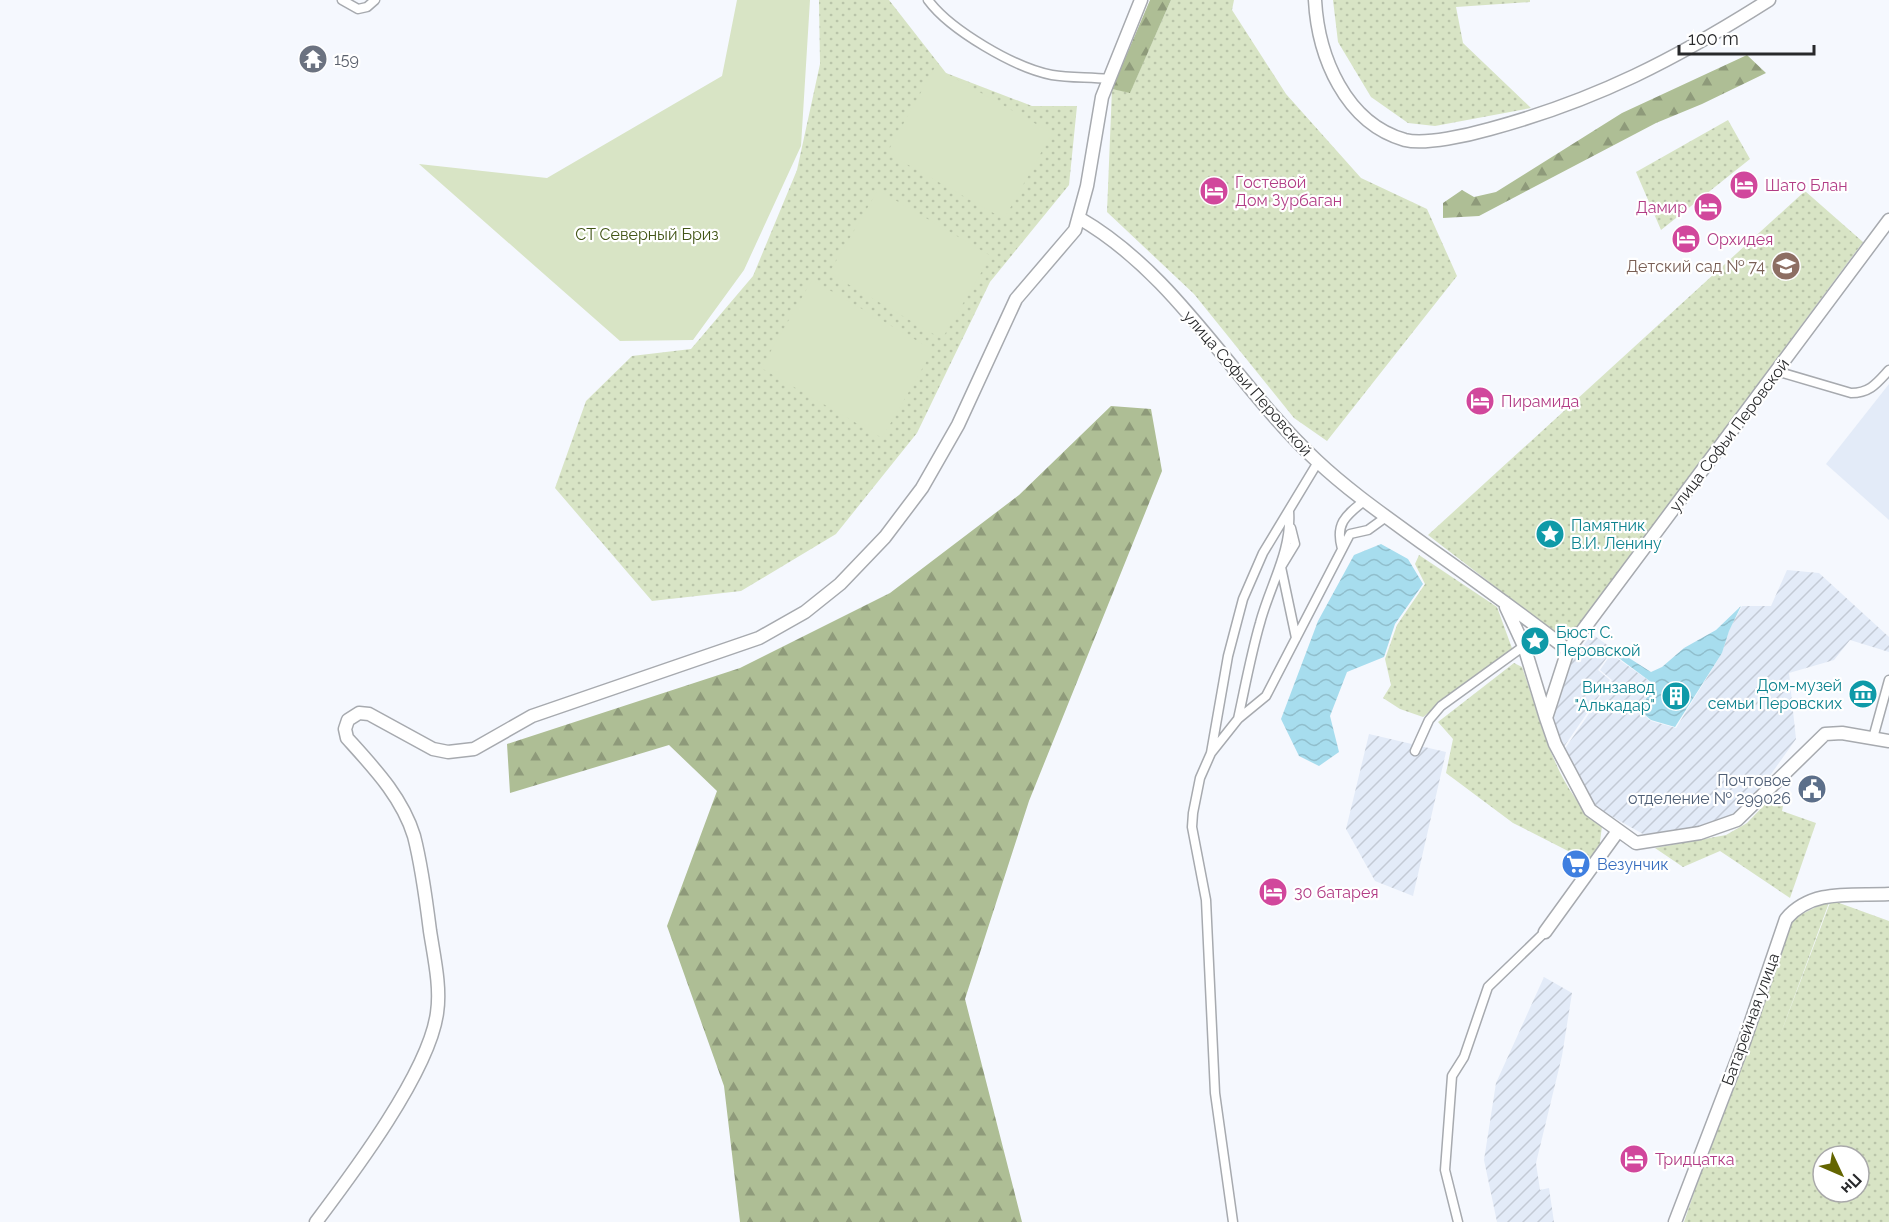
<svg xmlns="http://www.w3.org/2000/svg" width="1889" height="1222" viewBox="0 0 1889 1222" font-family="Raleway,sans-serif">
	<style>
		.built { fill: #e3ebf8 }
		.industrial { fill: url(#industrial-furrows) }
		.grass { fill: url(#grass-dots); fill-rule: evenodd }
		.forest { fill: url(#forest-firs) }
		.garden { fill: #d8e4c5 }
		.water { fill: url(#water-waves) }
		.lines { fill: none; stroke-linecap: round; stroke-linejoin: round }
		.street-casing { stroke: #a7aaaf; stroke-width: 11 }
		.secondary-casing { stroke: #a7aaaf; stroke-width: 15 }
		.primary-casing { stroke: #a7aaaf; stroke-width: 15 }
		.street { stroke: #fff; stroke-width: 8 }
		.secondary { stroke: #fff; stroke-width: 12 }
		.primary { stroke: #fff; stroke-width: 12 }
		.labels { text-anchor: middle; stroke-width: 4.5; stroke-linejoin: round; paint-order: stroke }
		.worship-label { font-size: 16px; fill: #5b616d; stroke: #fff; text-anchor: start }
		.hotel-label { font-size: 16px; fill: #b23c85; stroke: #fff; text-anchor: start }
		.park-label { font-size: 16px; fill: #425516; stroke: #fff }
		.education-label { font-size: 16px; fill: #785e54; stroke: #fff; text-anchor: end }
		.street-label { font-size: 16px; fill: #28292b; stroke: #fff }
		.culture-label { font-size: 16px; fill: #0d838f; stroke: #fff; text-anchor: start }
		.service-label { font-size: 16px; fill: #4e5e75; stroke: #fff; text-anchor: end }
		.shop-label { font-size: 16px; fill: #366cbe; stroke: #fff; text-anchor: start }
	</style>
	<defs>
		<pattern id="industrial-furrows" width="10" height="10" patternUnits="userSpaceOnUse" patternTransform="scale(1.5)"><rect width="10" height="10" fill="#e3ebf8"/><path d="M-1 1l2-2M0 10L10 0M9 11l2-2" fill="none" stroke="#c3cad5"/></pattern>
		<pattern id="grass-dots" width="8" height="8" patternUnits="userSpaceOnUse" patternTransform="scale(1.5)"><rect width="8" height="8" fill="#d8e4c5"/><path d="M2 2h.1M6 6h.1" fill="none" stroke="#b9c4a9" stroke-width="1.8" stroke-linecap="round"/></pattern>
		<pattern id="forest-firs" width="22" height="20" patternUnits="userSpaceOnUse" patternTransform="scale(1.5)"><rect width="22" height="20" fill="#aebe95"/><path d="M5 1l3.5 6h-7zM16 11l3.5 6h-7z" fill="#8e9a7a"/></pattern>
		<pattern id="water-waves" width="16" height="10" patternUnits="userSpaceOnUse" patternTransform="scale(1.5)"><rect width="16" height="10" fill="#a7ddee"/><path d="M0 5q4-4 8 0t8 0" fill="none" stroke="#90becc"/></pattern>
	</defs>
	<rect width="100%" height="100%" fill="#f5f8fe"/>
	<path class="built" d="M 1889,384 L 1889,520 L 1826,464 Z"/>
	<path class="industrial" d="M 1787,570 L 1819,573 L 1889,637 L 1889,652 L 1850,640 L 1834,660 L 1789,673 L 1796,739 L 1742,815 L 1692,831 L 1650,838 L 1595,807 L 1564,750 L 1612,680 L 1600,670 L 1611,654 L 1655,685 L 1639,711 L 1651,721 L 1676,728 L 1722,653 L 1729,630 L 1742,606 L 1771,606 Z
		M 1592,634 L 1613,649 L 1598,670 L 1610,680 L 1563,748 L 1552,718 L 1570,663 Z
		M 1369,734 L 1446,752 L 1413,896 L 1375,881 L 1346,829 Z
		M 1544,977 L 1572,993 L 1562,1056 L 1536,1163 L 1540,1190 L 1549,1188 L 1554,1222 L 1497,1222 L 1484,1160 L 1496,1083 Z"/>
	<path class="grass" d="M 819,0 L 889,0 L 946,73 L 1032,106 L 1077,106 L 1069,185 L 990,282 L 917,433 L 836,534 L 741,591 L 652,601 L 555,488 L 586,401 L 632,356 L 691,349 L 753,276 L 797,170 L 820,64 Z
		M 1171,0 L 1234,0 L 1232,10 L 1286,94 L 1361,178 L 1427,209 L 1457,276 L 1327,441 L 1294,418 L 1194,294 L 1107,212 L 1112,89 L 1130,92 Z
		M 1333,0 L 1530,0 L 1530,2 L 1456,7 L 1463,43 L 1531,108 L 1435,126 L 1408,123 L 1371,97 L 1338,42 Z
		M 1728,120 L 1750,159 L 1661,230 L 1636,172 Z
		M 1805,191 L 1863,242 L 1575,631 L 1561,637 L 1428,535 Z
		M 1419,555 L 1497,607 L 1513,651 L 1423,717 L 1400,709 L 1383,698 L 1391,685 L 1385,659 L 1397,625 L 1425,584 L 1415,564 Z
		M 1514,663 L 1522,667 C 1541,720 1555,791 1602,826 L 1599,850 L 1588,865 L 1570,852 L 1513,823 L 1446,773 L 1453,739 L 1438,722 Z
		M 1768,801 L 1783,806 L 1782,811 L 1816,823 L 1790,898 L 1720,851 L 1683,867 L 1655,848 L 1726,835 L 1747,823 Z
		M 1830,900 L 1778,1041 L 1831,900 L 1889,921 L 1889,1222 L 1684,1222 L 1784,931 L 1798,916 ZM 1823,1156 L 1859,1156 L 1859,1192 L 1823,1192 Z"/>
	<path class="forest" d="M 1150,0 L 1171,0 L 1130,93 L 1112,89 Z
		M 1747,55 L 1766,73 L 1702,104 L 1656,123 L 1479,216 L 1443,218 L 1443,203 L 1462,190 L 1474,197 L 1496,192 L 1622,113 Z
		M 1111,406 L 1151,409 L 1162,471 L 1029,801 L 965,999 L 1022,1222 L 740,1222 L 724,1086 L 667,926 L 717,791 L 669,745 L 510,793 L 507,744 L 740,668 L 890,593 L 1019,495 Z"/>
	<path class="garden" d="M 737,0 L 810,0 L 801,146 L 744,270 L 693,340 L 620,341 L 419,164 L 547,178 L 722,76 Z
		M 935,67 L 1052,133 L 1004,219 L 887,153 Z
		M 878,190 L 991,256 L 942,339 L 829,273 Z
		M 812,280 L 933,350 L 882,438 L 761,368 Z"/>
	<path class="water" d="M 1381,544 L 1408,559 L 1423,584 L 1395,624 L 1384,657 L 1347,672 L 1330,716 L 1339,752 L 1319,766 L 1299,756 L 1281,719 L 1318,621 L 1354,555 Z
		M 1741,606 L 1729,631 L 1722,653 L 1675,727 L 1651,720 L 1639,710 L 1655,685 L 1612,653 L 1615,649 L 1651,672 L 1662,667 L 1684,648 L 1716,630 Z"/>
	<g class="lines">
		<g class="street-casing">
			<path id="street" d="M 342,0 L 358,9 L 367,7 L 375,0
				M 928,0 C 950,30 1015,68 1052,75 C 1070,78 1090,77 1108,79
				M 1776,371 L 1851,393 C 1870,393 1877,383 1889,370
				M 1291,528 L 1295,544 L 1281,567 L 1296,638
				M 1342,549 C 1335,524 1345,516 1364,501
				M 1238,719 C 1245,687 1251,654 1260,623 C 1270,585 1292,551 1289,511
				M 1873,738 L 1889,680
				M 1415,751 L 1429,720 L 1441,706 L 1524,646
				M 1211,753 L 1238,719 L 1266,696 L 1350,534 L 1368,530 L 1386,517
				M 1233,1222 L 1215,1093 L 1206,900 L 1192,827 L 1193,813 L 1200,778 L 1211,753 L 1228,656 L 1243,599 L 1263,553 L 1318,462
				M 1458,1222 L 1445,1170 L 1452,1076 L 1464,1057 L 1488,987 L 1545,932"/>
		</g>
		<g class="secondary-casing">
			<path id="secondary" d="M 1079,218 C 1178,275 1234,384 1317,461 C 1350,492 1388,518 1425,545 C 1473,579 1521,614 1568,650
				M 1889,220 L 1568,650 L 1546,718 L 1555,744 L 1590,810 L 1636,843 L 1700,833 L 1737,820 L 1825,734 L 1842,733 L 1889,741
				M 1506,607 L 1524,646 L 1546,718
				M 1545,932 L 1618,831
				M 316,1222 C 353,1173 429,1072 437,1013 C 441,987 434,957 430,931 C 426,899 422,867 414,836 C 402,797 374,768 347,738 L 345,729 L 348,720 L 359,713 L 369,714 L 433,749 L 448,752 L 474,749 L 532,716 L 759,638 L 805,612 L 840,584 L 885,537 L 922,488 L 958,425 L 1016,299 L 1075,230 L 1087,186 L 1102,97 L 1141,0
				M 1675,1222 L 1744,1042 L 1786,919 C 1812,888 1853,896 1889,894"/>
		</g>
		<g class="primary-casing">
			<path id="primary" d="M 1315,0 C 1318,56 1345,123 1405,140 C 1426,145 1469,135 1490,129 C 1597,100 1676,59 1769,0"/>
		</g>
		<use href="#street" class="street"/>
		<use href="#secondary" class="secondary"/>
		<use href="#primary" class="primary"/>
	</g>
	<defs>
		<g id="temple-disc" transform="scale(1.5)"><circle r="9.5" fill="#6b7280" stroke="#fff"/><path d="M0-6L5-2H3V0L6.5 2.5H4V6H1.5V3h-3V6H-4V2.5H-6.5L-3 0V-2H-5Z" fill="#fff"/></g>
		<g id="hotel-disc" transform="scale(1.5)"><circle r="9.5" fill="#d1479c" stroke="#fff"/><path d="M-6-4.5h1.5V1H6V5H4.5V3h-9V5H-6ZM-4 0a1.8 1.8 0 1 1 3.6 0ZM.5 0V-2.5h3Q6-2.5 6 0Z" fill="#fff"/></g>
		<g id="school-disc" transform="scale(1.5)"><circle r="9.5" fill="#8d6e63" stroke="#fff"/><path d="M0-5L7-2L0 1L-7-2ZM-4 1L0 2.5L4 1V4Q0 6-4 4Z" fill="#fff"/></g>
		<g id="sight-disc" transform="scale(1.5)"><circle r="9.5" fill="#0f9aa8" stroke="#fff"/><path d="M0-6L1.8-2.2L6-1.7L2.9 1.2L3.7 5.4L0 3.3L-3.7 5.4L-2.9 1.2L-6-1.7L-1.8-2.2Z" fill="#fff"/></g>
		<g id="museum-disc" transform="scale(1.5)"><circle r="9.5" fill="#0f9aa8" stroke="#fff"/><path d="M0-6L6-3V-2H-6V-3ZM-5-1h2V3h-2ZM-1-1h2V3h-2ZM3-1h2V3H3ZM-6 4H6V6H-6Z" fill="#fff"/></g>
		<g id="building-disc" transform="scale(1.5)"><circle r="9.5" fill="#0f9aa8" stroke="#fff"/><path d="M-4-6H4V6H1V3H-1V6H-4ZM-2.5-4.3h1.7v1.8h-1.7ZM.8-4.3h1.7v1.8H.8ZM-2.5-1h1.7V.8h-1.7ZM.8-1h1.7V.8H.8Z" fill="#fff"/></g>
		<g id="civic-disc" transform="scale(1.5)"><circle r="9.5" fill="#5c6f8a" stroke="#fff"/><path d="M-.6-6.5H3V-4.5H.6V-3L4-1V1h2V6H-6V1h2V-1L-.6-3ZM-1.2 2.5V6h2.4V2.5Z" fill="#fff"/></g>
		<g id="supermarket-disc" transform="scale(1.5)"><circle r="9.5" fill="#3f7fe0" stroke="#fff"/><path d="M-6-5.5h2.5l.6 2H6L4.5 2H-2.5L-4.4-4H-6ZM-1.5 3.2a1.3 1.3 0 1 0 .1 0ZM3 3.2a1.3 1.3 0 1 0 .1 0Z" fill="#fff"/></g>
	</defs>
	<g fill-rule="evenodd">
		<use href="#temple-disc" x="313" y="59"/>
		<use href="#hotel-disc" x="1744" y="185"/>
		<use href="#hotel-disc" x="1214" y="191"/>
		<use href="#hotel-disc" x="1708" y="207"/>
		<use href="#hotel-disc" x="1686" y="239"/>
		<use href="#school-disc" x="1786" y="266"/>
		<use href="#hotel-disc" x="1480" y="401"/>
		<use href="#sight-disc" x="1550" y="534"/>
		<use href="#sight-disc" x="1535" y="641"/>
		<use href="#museum-disc" x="1863" y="694"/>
		<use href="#building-disc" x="1676" y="696"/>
		<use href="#civic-disc" x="1812" y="789"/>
		<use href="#supermarket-disc" x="1576" y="864"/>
		<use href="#hotel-disc" x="1273" y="892"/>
		<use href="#hotel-disc" x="1634" y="1159"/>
	</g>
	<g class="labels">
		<g class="worship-label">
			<text x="334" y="65">159</text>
		</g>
		<g class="hotel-label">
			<text x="1235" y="188">Гостевой<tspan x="1235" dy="18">Дом Зурбаган</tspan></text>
			<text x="1765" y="191">Шато Блан</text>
			<text x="1687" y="213" text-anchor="end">Дамир</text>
			<text x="1707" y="245">Орхидея</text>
			<text x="1501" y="407">Пирамида</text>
			<text x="1294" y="898">30 батарея</text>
			<text x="1655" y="1165">Тридцатка</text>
		</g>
		<g class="park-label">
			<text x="647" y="240">СТ Северный Бриз</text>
		</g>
		<g class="education-label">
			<text x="1765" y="272">Детский сад № 74</text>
		</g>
		<g class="street-label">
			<text transform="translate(1248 383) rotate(49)" y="6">улица Софьи Перовской</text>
			<text transform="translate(1729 435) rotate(-53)" y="6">улица Софьи Перовской</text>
			<text transform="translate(1750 1019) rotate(-70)" y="6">Батарейная улица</text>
		</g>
		<g class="culture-label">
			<text x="1571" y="531">Памятник<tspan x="1571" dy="18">В.И. Ленину</tspan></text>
			<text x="1556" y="638">Бюст С.<tspan x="1556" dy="18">Перовской</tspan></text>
			<text x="1842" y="691" text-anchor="end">Дом-музей<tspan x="1842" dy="18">семьи Перовских</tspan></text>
			<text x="1655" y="693" text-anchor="end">Винзавод<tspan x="1655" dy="18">"Алькадар"</tspan></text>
		</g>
		<g class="service-label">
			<text x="1791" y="786">Почтовое<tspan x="1791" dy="18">отделение № 299026</tspan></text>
		</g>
		<g class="shop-label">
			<text x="1597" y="870">Везунчик</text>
		</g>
	</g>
	<g transform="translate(1841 1174) rotate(134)"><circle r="28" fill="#ffffff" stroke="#a9a9aa" stroke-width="1.5"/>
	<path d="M0-4.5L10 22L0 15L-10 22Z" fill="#646500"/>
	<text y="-9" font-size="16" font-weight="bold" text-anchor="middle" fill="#28292b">Пн</text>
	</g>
	<path d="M1679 45v9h135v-9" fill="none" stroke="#28292b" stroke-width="3"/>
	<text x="1688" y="45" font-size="18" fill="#28292b" stroke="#ffffff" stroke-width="4.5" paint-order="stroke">100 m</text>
</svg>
